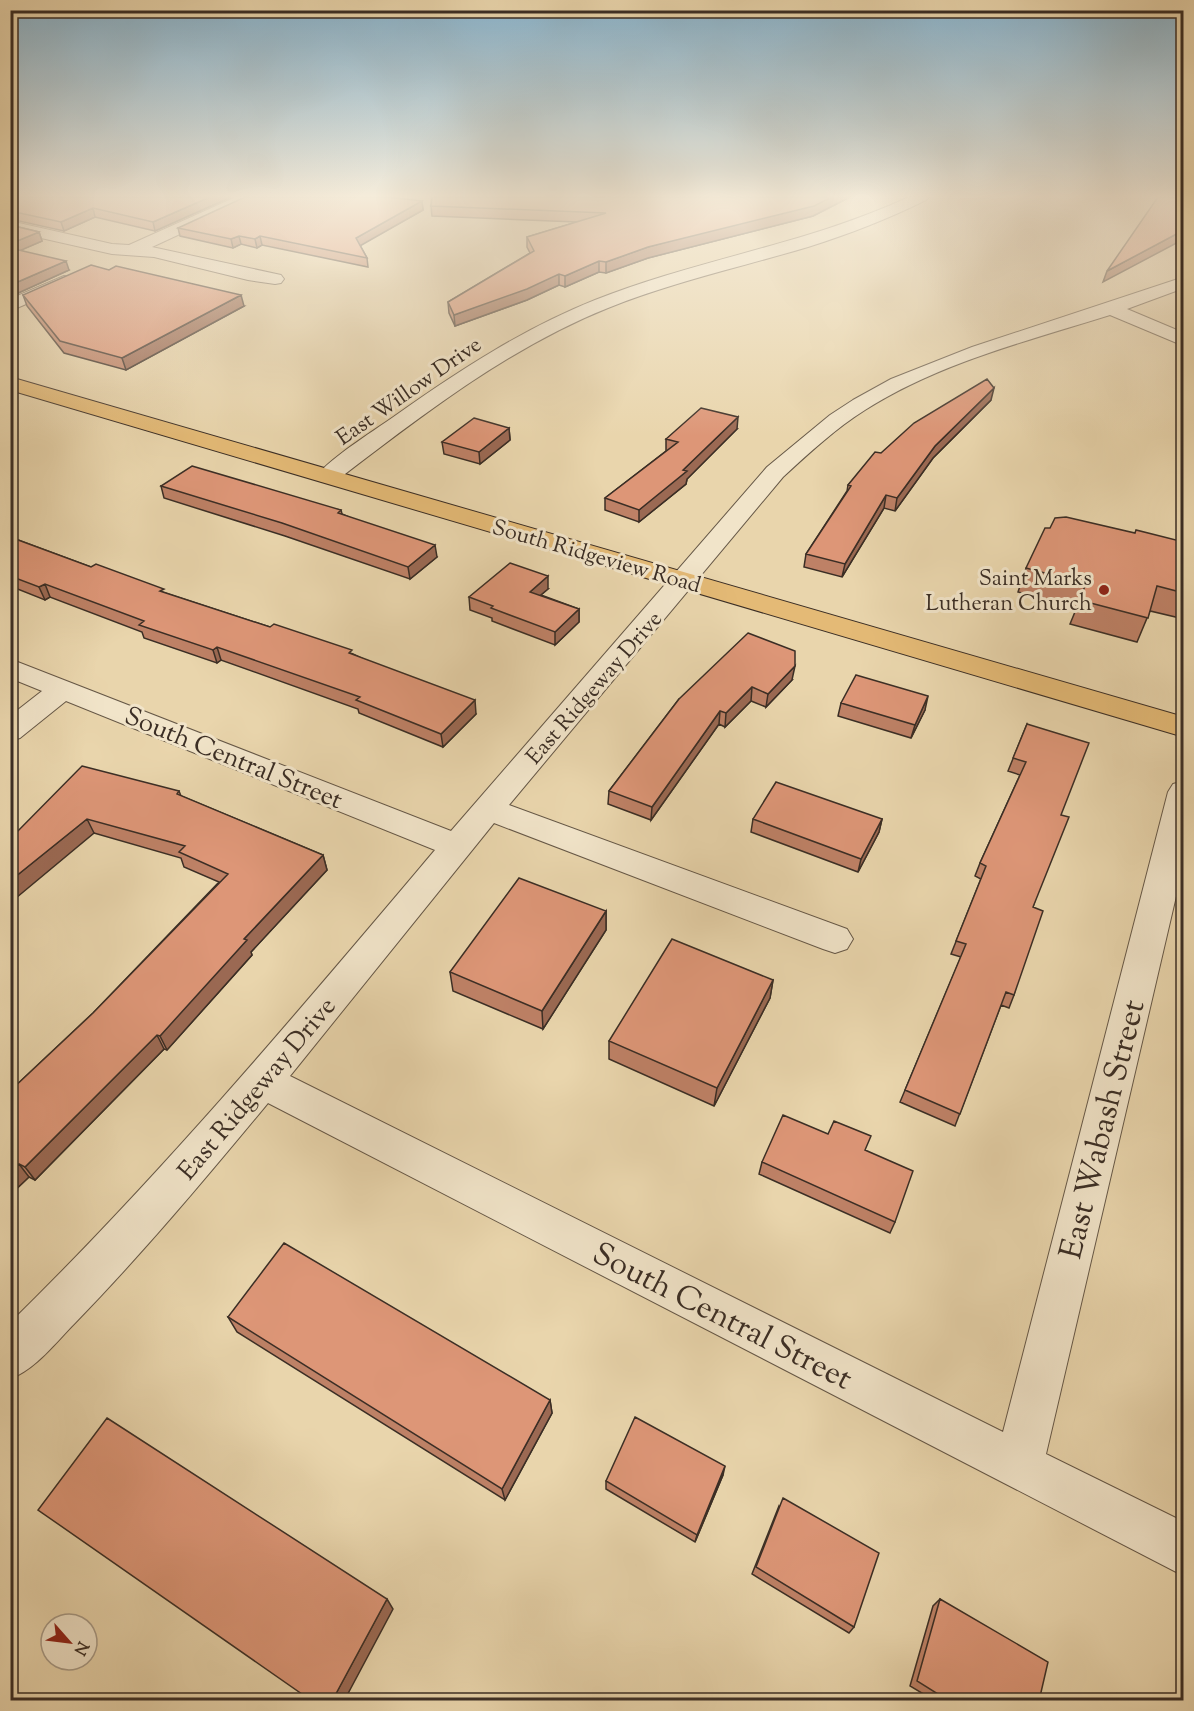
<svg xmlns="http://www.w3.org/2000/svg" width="1194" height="1711" viewBox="0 0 1194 1711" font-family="'Sorts Mill Goudy',serif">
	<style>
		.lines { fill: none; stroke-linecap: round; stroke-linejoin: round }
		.minor-casing { stroke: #665847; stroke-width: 2 }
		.major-casing { stroke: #3b2e25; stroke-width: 2 }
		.minor { fill: #f1e4c9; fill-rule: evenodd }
		.major { fill: #e4ba76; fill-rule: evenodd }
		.wall { fill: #be8166; stroke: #3b2e25; stroke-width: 1.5 }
		.shaded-wall { fill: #9b6953; stroke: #3b2e25; stroke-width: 1.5 }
		.building { fill: #dd9677; stroke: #3b2e25; stroke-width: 1.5 }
		.poi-dot { fill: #8f2418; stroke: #f1e4c9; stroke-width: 2 }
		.labels { text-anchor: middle; stroke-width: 6; stroke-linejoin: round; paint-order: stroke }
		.far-street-label { font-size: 22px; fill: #3b2e25; stroke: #f1e4c9 }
		.far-poi-label { font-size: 22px; fill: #3b2e25; stroke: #f1e4c9; text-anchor: end }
		.street-label { font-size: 26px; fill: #3b2e25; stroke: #f1e4c9 }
		.near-street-label { font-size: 32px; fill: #3b2e25; stroke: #f1e4c9 }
	</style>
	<rect width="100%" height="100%" fill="#e9d5ac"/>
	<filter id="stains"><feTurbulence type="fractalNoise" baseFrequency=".00333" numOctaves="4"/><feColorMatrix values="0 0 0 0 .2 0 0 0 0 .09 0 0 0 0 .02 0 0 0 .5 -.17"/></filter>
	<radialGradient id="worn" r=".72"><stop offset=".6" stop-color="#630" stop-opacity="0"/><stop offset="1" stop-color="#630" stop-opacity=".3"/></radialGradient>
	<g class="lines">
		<g class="minor-casing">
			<path id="minor" d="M 236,197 L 256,197 L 253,200 L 152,247 L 281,275 L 284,279 L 281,283 L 275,284 L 248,280 L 154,257 L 112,254 L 10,231 L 10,221 L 112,244 L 129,245 Z
				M 909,197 L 929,197 L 926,200 C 888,219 849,234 808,247 C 741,267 673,282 608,308 C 508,348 421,416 336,481 L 328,483 L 320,481 L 317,476 C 328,459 380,427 399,413 C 461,369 525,328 595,300 C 698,259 808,244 909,197 Z
				M 64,276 L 70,277 L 73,281 L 70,285 L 10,311 L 10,299 Z
				M 1184,277 L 1184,288 L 1127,309 L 1184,333 L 1184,346 L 1110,315 C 1027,341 939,363 865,410 C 835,429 809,453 783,477 L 509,805 L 847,929 L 853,939 L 847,949 L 835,953 L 823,949 L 494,823 L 290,1076 L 1003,1432 L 1168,792 L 1173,784 L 1184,781 L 1184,862 L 1046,1454 L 1184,1522 L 1184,1576 L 268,1103 C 206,1178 143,1253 75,1323 C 55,1343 37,1368 10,1379 L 10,1323 C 162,1174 298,1012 435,850 L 66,701 L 20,738 L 10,741 L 10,716 L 42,691 L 10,678 L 10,659 L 451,831 L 767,467 L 830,415 L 853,400 L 891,379 L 972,347 Z"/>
		</g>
		<g class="major-casing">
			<path id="major" d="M 10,377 L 1184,717 L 1184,737 L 10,390 Z"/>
		</g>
		<use href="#minor" class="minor"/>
		<use href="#major" class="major"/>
	</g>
	<path class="wall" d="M 10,197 L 231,197 L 155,231 L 95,217 L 64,231 L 10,219 Z
		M 432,197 L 850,197 L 813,216 L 648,258 L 606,273 L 599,272 L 565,287 L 559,285 L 527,300 L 455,326 L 449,313 L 448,302 L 530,253 L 527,247 L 527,237 L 577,222 L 432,216 L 431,206 Z
		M 422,201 L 423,210 L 360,245 L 367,258 L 368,267 L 262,245 L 257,248 L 241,244 L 233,248 L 180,236 L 178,228 Z
		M 10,225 L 39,232 L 42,241 L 20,250 L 69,270 L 16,294 L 10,286 Z
		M 23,295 L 244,306 L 126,370 L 64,353 L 27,306 Z
		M 991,400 L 933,458 L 895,511 L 884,508 L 842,577 L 804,567 L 806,554 L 847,491 L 848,485 L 881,453 Z
		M 509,428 L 510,440 L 480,464 L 444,454 L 442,442 Z
		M 737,429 L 687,479 L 686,484 L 639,522 L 605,510 L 605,498 L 666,451 L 666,439 Z
		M 161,486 L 341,510 L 342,514 L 437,557 L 410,579 L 285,536 L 164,498 Z
		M 1135,533 L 1184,542 L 1184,619 L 1150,611 L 1137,642 L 1070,624 L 1077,607 L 1018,592 L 1026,568 Z
		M 10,537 L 91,567 L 165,593 L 353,654 L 476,714 L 443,747 L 359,713 L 358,709 L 221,660 L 217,663 L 144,638 L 142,632 L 50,597 L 45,600 L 10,586 Z
		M 548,589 L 541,595 L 579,609 L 579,622 L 555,645 L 492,621 L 492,618 L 470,610 L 469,597 Z
		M 792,680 L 766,707 L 751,701 L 725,727 L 719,724 L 651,820 L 608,804 L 609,791 L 679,699 Z
		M 841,703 L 925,710 L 911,738 L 838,716 Z
		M 1027,724 L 1061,815 L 1033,907 L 1014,995 L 1009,1008 L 1001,1005 L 955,1126 L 900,1102 L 961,957 L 951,954 L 981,879 L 975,876 L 980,863 L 1020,775 L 1008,771 Z
		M 179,791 L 181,796 L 323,855 L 327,870 L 251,952 L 252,955 L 167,1050 L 164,1049 L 35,1180 L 29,1177 L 10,1195 L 10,1091 L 93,1013 L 219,882 L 184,867 L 181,858 L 94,833 L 10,839 Z
		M 753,819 L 882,819 L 879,832 L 858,872 L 751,832 Z
		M 606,911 L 606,930 L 543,1029 L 453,991 L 450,972 Z
		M 773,980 L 770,998 L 714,1106 L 609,1059 L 609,1041 Z
		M 866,1151 L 895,1222 L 890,1233 L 759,1174 L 762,1162 Z
		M 228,1317 L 550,1400 L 552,1413 L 505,1500 L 237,1332 Z
		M 723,1475 L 695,1542 L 606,1489 L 606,1481 Z
		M 779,1506 L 854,1627 L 849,1633 L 752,1574 Z
		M 940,1599 L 1039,1701 L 935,1701 L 910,1686 L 933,1606 Z
		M 1117,1694 L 1128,1701 L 1105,1701 L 1106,1699 Z"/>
	<path class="shaded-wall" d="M 210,197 L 231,197 L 155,231 L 153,222 Z
		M 832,197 L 850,197 L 813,216 L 648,258 L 606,273 L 606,262 L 648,247 Z
		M 422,201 L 423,210 L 358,247 L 356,238 Z
		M 93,208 L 95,217 L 64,231 L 61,222 Z
		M 1184,230 L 1184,239 L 1103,282 L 1107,271 Z
		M 39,232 L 42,241 L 10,255 L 10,244 Z
		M 239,236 L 241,244 L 233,248 L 231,239 Z
		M 260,236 L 262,245 L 257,248 L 255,239 Z
		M 66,261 L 69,270 L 16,294 L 13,284 Z
		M 599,261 L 599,272 L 565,287 L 565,276 Z
		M 559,274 L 559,285 L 527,300 L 455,326 L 454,315 Z
		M 241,295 L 244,306 L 126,370 L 122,358 Z
		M 994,388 L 991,400 L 933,458 L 895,511 L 897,498 L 935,446 Z
		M 738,417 L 737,429 L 687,479 L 686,484 L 639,522 L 639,510 L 683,470 Z
		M 509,428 L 510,440 L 480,464 L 479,452 Z
		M 886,495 L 884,508 L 842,577 L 845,564 Z
		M 435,545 L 437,557 L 410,579 L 408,567 Z
		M 548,576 L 548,589 L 530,604 L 530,592 Z
		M 45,584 L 50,597 L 45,600 L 39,587 Z
		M 579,609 L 579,622 L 555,645 L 555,632 Z
		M 217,647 L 221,660 L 217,663 L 213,650 Z
		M 795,666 L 792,680 L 766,707 L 768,694 Z
		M 752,687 L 751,701 L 725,727 L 726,713 Z
		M 928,696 L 925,710 L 911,738 L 915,725 Z
		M 475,700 L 476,714 L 443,747 L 441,734 Z
		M 720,711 L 719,724 L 651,820 L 652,807 Z
		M 87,819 L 94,833 L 10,903 L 10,881 Z
		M 882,819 L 879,832 L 858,872 L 861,859 Z
		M 323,855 L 327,870 L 251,952 L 252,955 L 167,1050 L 160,1036 L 244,939 Z
		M 606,911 L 606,930 L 543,1029 L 542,1011 Z
		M 773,980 L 770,998 L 714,1106 L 717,1088 Z
		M 157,1035 L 164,1049 L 35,1180 L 25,1167 Z
		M 19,1164 L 29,1177 L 10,1195 L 10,1172 Z
		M 550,1400 L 552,1413 L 505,1500 L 502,1489 Z
		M 725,1466 L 723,1475 L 695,1542 L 697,1535 Z
		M 387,1599 L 393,1609 L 344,1701 L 332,1701 Z"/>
	<path class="building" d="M 10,197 L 210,197 L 153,222 L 93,208 L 61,222 L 10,211 Z
		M 245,197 L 388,197 L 422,201 L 356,238 L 367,258 L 260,236 L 255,239 L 239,236 L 231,239 L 178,228 Z
		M 432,197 L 832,197 L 814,206 L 648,247 L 606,262 L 599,261 L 565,276 L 559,274 L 527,289 L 454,315 L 448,302 L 534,251 L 527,237 L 606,213 L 431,206 Z
		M 1158,197 L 1184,197 L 1184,230 L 1107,271 Z
		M 10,225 L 39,232 L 10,244 Z
		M 10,248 L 66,261 L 13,284 L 10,281 Z
		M 91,265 L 109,270 L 116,266 L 241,295 L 122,358 L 60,341 L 23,295 Z
		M 987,379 L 994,388 L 935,446 L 897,498 L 886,495 L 845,564 L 806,554 L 851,486 L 848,485 L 875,452 L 881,453 L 914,423 Z
		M 701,408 L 738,417 L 683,470 L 687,471 L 639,510 L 605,498 L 678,442 L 666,439 Z
		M 474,418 L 509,428 L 479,452 L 442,442 Z
		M 192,466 L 341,510 L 338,513 L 435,545 L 408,567 L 282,523 L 161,486 Z
		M 1066,517 L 1135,533 L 1136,530 L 1184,542 L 1184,593 L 1157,586 L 1148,618 L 1079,600 L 1086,584 L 1026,568 L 1045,528 L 1050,528 L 1055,518 Z
		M 10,537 L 91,567 L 96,564 L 164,589 L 160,591 L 270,627 L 274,624 L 352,650 L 349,653 L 475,700 L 441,734 L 356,700 L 360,697 L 217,647 L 213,650 L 139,625 L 144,621 L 45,584 L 39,587 L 10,576 Z
		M 510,563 L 548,576 L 530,592 L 579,609 L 555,632 L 491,608 L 493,606 L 469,597 Z
		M 748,633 L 795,651 L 795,666 L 768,694 L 752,687 L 726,713 L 720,711 L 652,807 L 609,791 L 679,699 Z
		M 856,675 L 928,696 L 915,725 L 841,703 Z
		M 1027,724 L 1089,743 L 1061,815 L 1069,817 L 1033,907 L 1043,911 L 1014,995 L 1006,992 L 960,1114 L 905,1090 L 966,944 L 956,941 L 986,866 L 980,863 L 1026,762 L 1013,758 Z
		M 82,766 L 179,791 L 177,794 L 323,855 L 244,939 L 247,940 L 160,1036 L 157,1035 L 25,1167 L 19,1164 L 10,1172 L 10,1091 L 93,1013 L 228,874 L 179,852 L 185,846 L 87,819 L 10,881 L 10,839 Z
		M 776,782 L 882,819 L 861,859 L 753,819 Z
		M 519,878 L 606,911 L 542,1011 L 450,972 Z
		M 672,939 L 773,980 L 717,1088 L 609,1041 Z
		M 783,1115 L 828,1134 L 834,1121 L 871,1136 L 865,1150 L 913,1171 L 895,1222 L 762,1162 Z
		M 284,1243 L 550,1400 L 502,1489 L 228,1317 Z
		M 635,1417 L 725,1466 L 697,1535 L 606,1481 Z
		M 107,1418 L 387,1599 L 332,1701 L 312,1701 L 38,1510 Z
		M 783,1498 L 879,1553 L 854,1627 L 756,1567 Z
		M 940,1599 L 1048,1662 L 1039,1701 L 949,1701 L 917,1681 Z
		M 1117,1694 L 1128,1701 L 1116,1701 Z"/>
	<linearGradient id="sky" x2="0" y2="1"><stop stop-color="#88b6d2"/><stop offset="0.45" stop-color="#f5ecda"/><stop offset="1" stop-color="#f5ecda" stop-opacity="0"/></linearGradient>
	<rect width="1194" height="436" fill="url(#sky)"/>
	<circle class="poi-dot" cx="1104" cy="590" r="6"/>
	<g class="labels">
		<g class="far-street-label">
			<text transform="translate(408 390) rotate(-35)" y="8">East Willow Drive</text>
			<text transform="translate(597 555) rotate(16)" y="8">South Ridgeview Road</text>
			<text transform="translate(593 687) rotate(-49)" y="8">East Ridgeway Drive</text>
		</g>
		<g class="far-poi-label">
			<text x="1092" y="585">Saint Marks<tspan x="1092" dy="25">Lutheran Church</tspan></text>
		</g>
		<g class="street-label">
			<text transform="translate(234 757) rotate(22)" y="9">South Central Street</text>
			<text transform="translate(256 1088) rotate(-50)" y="9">East Ridgeway Drive</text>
		</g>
		<g class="near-street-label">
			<text transform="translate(1101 1129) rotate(-76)" y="11">East Wabash Street</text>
			<text transform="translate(723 1315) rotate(27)" y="11">South Central Street</text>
		</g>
	</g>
	<rect width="1194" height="1711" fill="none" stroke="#e9d5ac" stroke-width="36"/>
	<rect x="12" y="12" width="1170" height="1687" fill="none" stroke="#3b2e25" stroke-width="3"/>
	<rect x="18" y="18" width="1158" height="1675" fill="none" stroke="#3b2e25" stroke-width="1.5"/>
	<g transform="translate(69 1642) rotate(118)"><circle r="28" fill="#f1e4c9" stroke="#a89b87" stroke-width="1.5"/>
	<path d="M0-4.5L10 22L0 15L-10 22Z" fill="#8f2418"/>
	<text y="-9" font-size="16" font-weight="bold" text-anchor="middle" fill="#3b2e25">N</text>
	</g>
	<rect width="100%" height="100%" filter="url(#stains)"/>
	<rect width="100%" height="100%" fill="url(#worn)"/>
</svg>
